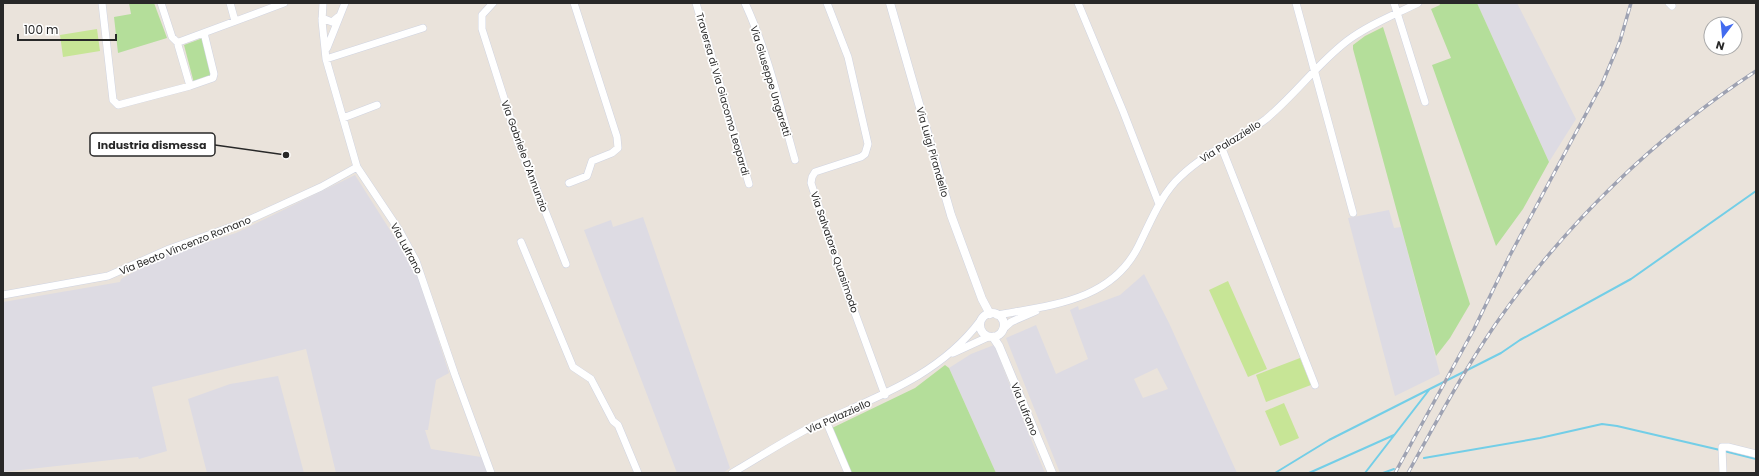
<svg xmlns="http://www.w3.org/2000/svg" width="1759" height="476" viewBox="0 0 1759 476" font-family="Poppins,sans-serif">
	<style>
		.industrial { fill: #dddbe3; fill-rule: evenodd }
		.green { fill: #b4de9a }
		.pitch { fill: #c7e596 }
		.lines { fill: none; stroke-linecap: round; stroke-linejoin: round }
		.stream { stroke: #73cee7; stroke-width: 2 }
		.minor-casing { stroke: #d0d4e1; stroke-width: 8 }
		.tertiary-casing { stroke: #d0d4e1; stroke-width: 9 }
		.minor { stroke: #fff; stroke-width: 7 }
		.tertiary { stroke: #fff; stroke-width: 8 }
		.rail-casing { stroke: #9ea2b2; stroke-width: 3.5 }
		.rail { stroke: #fff; stroke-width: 2; stroke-dasharray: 6; stroke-linecap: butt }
		.labels { text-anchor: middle; stroke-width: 3.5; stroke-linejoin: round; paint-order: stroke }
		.street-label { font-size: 10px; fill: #282828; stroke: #fff }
		.leader { fill: none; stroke: #282828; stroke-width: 1.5 }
		.callout-dot { fill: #282828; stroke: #fff; stroke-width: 1.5 }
		.callout { fill: #fff; stroke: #282828; stroke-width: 1.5 }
		.callout-label { font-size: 11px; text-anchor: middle; font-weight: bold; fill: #282828 }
	</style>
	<rect width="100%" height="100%" fill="#eae3db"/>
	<path class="industrial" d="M 1477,3 L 1517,3 L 1576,119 L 1549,162 Z
		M 355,175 L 416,271 L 449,373 L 436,380 L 428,430 L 425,430 L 431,449 L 481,457 L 487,473 L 336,473 L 306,349 L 152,387 L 167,451 L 139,459 L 138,457 L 3,472 L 3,302 L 120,282 L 121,279 L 162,256 L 236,233 Z
		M 1389,210 L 1394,228 L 1401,227 L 1440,374 L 1395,396 L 1348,218 Z
		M 643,217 L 730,468 L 723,473 L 677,473 L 584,230 L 611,220 L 613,227 Z
		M 1144,274 L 1169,323 L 1237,473 L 1060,473 L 1006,338 L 1036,325 L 1056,374 L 1088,359 L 1070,310 L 1078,306 L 1079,310 L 1120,295 ZM 1157,368 L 1168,389 L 1143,398 L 1134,379 Z
		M 994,345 L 1033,444 L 1045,473 L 996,473 L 949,368 L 971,354 Z
		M 278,376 L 304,473 L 207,473 L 188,399 L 230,384 Z"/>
	<path class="green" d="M 129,3 L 154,3 L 167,38 L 118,53 L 114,17 L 131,14 Z
		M 1439,3 L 1477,3 L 1549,162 L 1523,209 L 1496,246 L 1432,65 L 1451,58 L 1431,9 L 1440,5 Z
		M 1383,27 L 1470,304 L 1450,338 L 1436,356 L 1353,49 L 1353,45 L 1365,36 Z
		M 203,38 L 212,75 L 194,83 L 184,45 Z
		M 945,365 L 949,368 L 996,473 L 850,473 L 832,428 L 915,388 Z"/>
	<path class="pitch" d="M 97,29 L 100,51 L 63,57 L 60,35 Z
		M 1228,281 L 1267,369 L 1248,377 L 1209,290 Z
		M 1300,358 L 1311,385 L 1266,402 L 1256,375 Z
		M 1284,403 L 1299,438 L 1280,446 L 1265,411 Z"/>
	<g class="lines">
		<path class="stream" d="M 1724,451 L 1756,459
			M 1424,458 L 1540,438 L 1602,424 L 1617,426 L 1720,450
			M 1275,473 L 1329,440 L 1501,353 L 1520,340 L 1631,279 L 1756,191
			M 1309,473 L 1394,435
			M 1365,473 L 1429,390
			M 1383,473 L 1394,469"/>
		<g class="minor-casing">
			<path id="minor" d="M 102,3 L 113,100 L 118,105 L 190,86 L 213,78 L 214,74 L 204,33
				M 161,3 L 172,37 L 178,43
				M 230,3 L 235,21
				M 323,3 L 322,21 L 326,59 L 357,167 L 399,230 L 416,261 L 455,375 L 491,473
				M 493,3 L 482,15 L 482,29 L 518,142 L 566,264
				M 696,3 L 749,184
				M 745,3 C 768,53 780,107 795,160
				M 827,3 L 848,57 L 868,144 L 865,154 L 861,157 L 815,172 L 812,177 L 811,183 L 844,283 L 885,395
				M 1078,3 L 1123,111 L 1159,204
				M 1296,3 L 1353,213
				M 1394,3 L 1425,102
				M 1669,3 L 1672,6
				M 322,18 L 332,22 L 338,17
				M 327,48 L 345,3
				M 326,59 L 423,28
				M 190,86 L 178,45 L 179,42 L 284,3
				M 343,118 L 377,105
				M 1221,146 L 1315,385
				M 569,183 L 587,176 L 592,161 L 612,153 L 618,148 L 617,137 L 574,3
				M 521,242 L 573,367 L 591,379 L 613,421 L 618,425 L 638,473
				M 3,295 L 108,276 L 169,249 L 242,223 L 321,187 L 357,167
				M 997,315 C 1052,305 1112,301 1139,245 C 1151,221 1161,194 1181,176 C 1207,151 1239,140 1266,119 C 1295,95 1317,64 1347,41 C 1368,25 1394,15 1418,3
				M 1003,329 L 1011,322 L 1036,311
				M 953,353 L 988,337
				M 826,421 L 848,473
				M 732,473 C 760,457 788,438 817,424 C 876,397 939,376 980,321
				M 1723,473 L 1722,447 L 1728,447 L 1756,454"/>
		</g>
		<g class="tertiary-casing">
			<path id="tertiary" d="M 890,3 L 951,215 L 982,299 L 990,314
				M980 325a12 12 0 1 1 24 0a12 12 0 1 1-24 0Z
				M 993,337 L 999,346 L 1052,473"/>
		</g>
		<use href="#minor" class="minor"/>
		<use href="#tertiary" class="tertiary"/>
		<g class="rail-casing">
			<path id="rail" d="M 1395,473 L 1474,329 L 1509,257 L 1602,84 L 1620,41 L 1631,3
				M 1408,473 C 1436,422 1463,372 1495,325 C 1564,225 1655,137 1756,71"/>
		</g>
		<use href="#rail" class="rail"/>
	</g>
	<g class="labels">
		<g class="street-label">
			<text transform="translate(771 81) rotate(73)" y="4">Via Giuseppe Ungaretti</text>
			<text transform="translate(723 94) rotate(74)" y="4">Traversa di Via Giacomo Leopardi</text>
			<text transform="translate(1230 141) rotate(-32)" y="4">Via Palazziello</text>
			<text transform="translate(933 152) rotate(74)" y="4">Via Luigi Pirandello</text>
			<text transform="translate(525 156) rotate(70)" y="4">Via Gabriele D'Annunzio</text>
			<text transform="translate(185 245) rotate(-22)" y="4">Via Beato Vincenzo Romano</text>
			<text transform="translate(407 248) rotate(62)" y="4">Via Lufrano</text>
			<text transform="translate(835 252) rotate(71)" y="4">Via Salvatore Quasimodo</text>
			<text transform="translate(1025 409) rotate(68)" y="4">Via Lufrano</text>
			<text transform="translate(838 416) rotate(-24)" y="4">Via Palazziello</text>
		</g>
	</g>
	<path class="leader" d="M286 155L215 145"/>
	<circle class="callout-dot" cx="286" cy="155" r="4"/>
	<rect class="callout" x="90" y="133" width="125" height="23" rx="4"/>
	<g class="callout-label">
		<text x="152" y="149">Industria dismessa</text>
	</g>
	<rect width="1759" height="476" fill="none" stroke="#282828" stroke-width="8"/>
	<g transform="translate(1723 36) rotate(196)"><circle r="19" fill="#ffffff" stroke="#a9a9a9"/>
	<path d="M0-3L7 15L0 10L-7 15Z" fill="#426bef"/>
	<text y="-6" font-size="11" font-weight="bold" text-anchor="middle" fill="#282828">N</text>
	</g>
	<path d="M18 34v6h98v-6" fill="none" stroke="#282828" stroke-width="2"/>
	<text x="24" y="34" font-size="12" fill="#282828" stroke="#ffffff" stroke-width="3" paint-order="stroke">100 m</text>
</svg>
